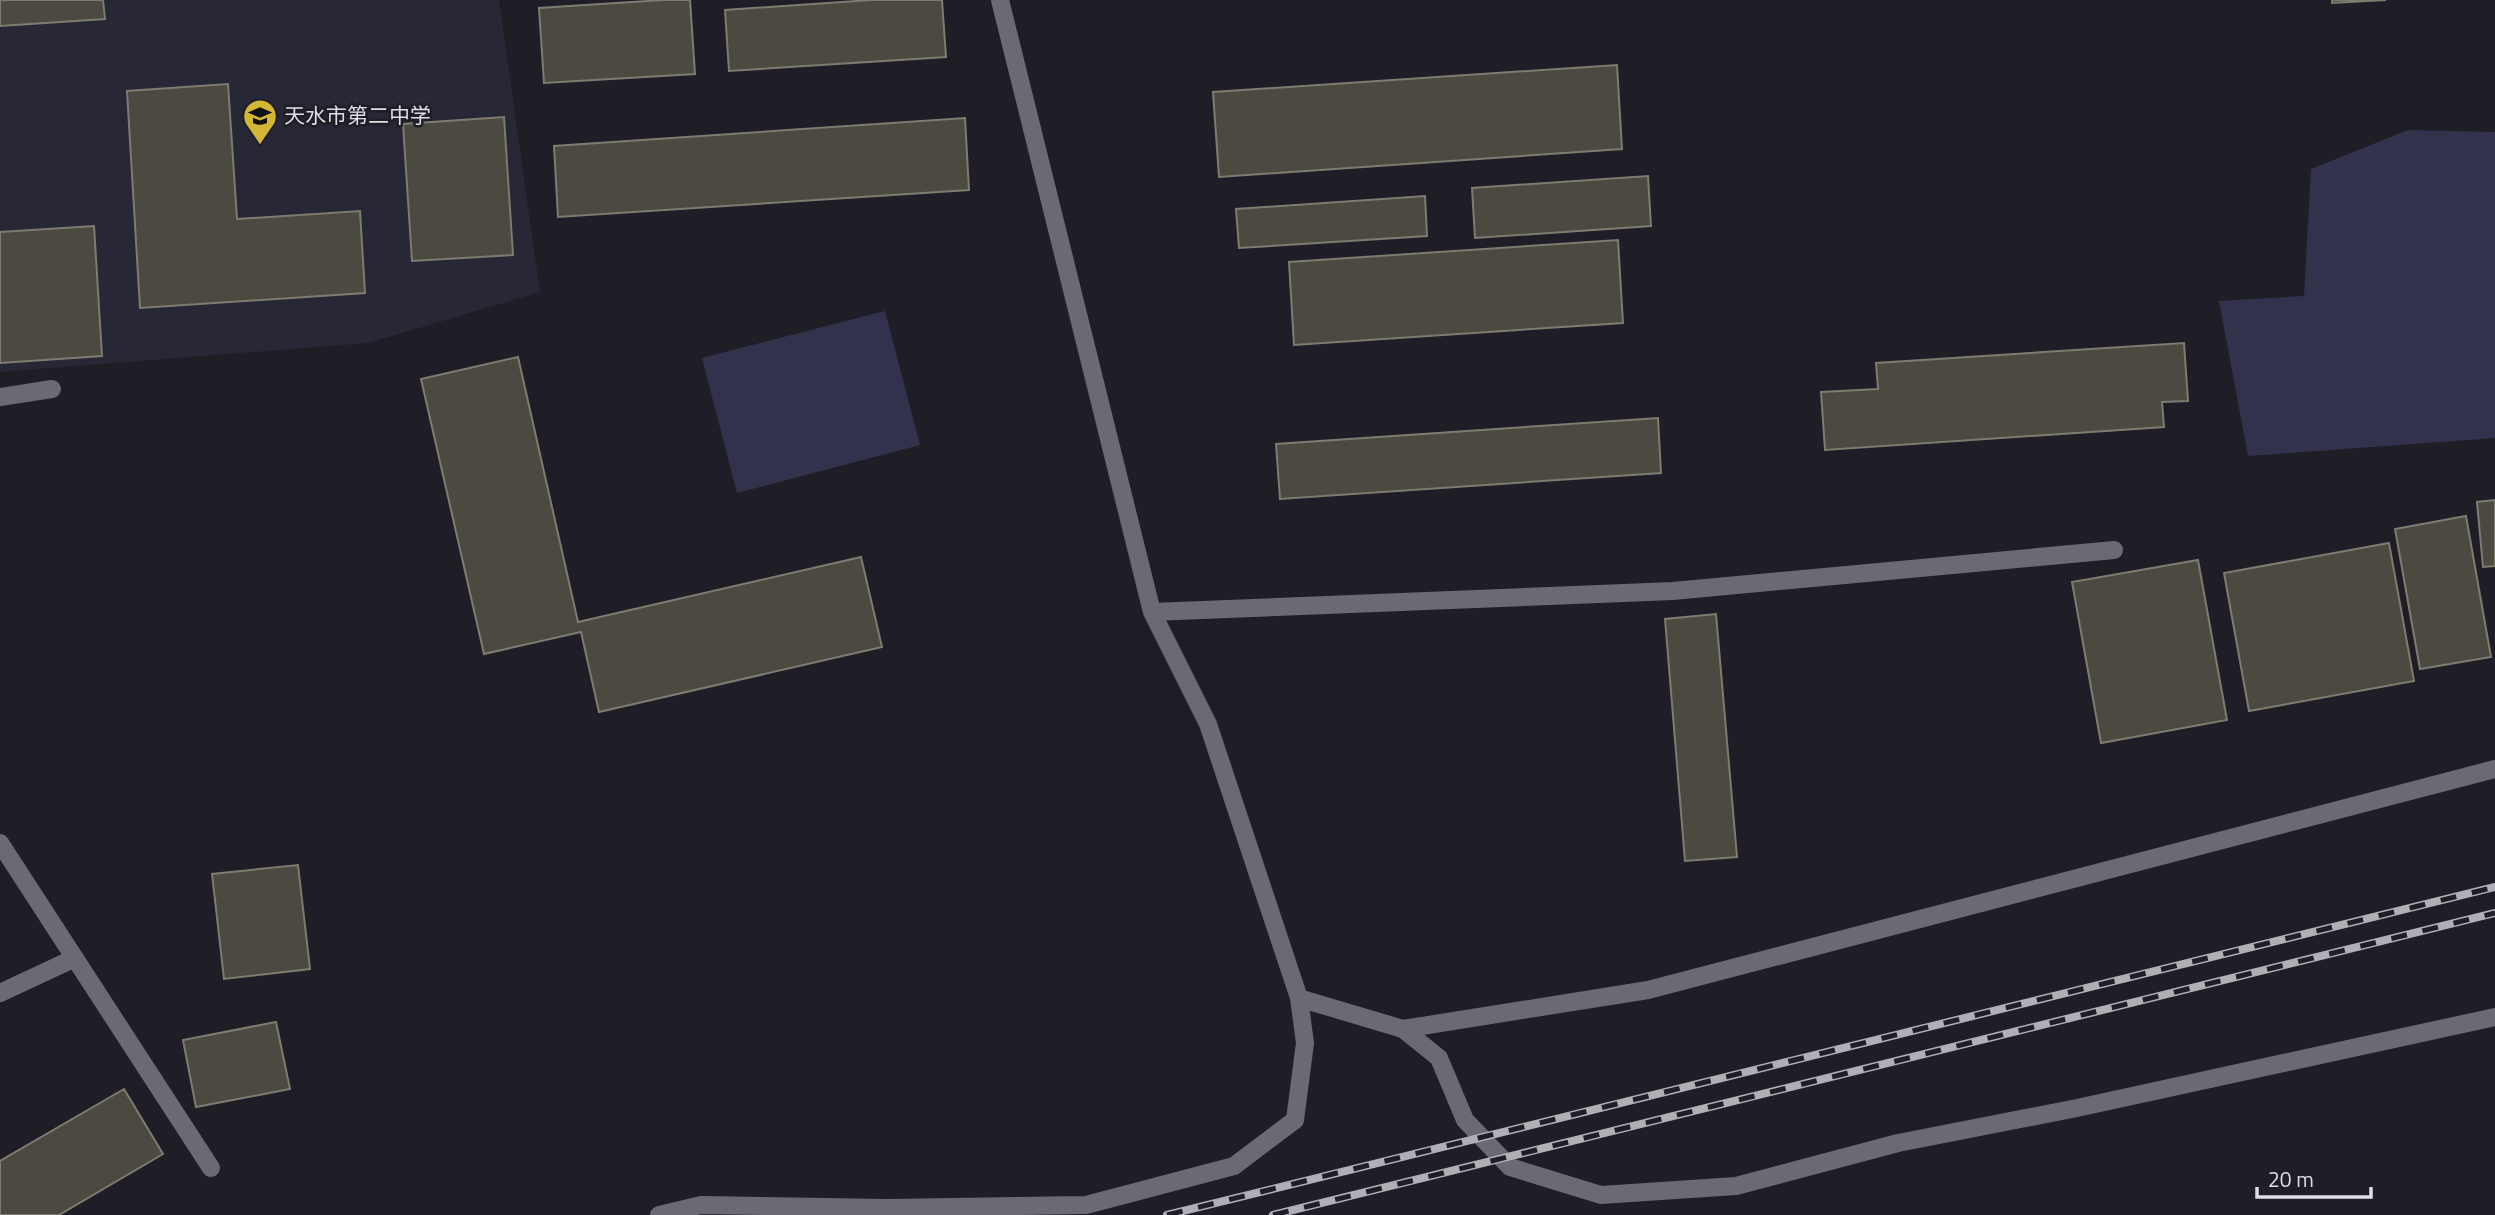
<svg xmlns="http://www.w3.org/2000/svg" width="2495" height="1215" viewBox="0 0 2495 1215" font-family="'Titillium Web','Noto Sans SC',sans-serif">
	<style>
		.built { fill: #272735 }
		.green { fill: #33324d }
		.building { fill: #4c4940; stroke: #7e7b70; stroke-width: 2 }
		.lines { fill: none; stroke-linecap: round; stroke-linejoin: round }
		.minor { stroke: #6a6a75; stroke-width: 18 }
		.rail-casing { stroke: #afafb5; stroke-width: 8 }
		.rail { stroke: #1f1e27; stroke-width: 5; stroke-dasharray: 16; stroke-linecap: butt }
		.labels { text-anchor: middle; stroke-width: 5; stroke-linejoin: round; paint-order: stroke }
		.poi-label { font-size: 21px; fill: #dedee4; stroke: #1f1e27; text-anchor: start }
	</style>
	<rect width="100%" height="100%" fill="#1f1e27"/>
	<path class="built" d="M 0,0 L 499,0 L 540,292 L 368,343 L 0,372 Z"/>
	<path class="green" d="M 2408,130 L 2495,132 L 2495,438 L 2248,456 L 2219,301 L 2304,296 L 2311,169 Z
		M 885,311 L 920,445 L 737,493 L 702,358 Z"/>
	<path class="building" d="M 0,0 L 103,0 L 105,19 L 0,26 Z
		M 663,0 L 690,0 L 695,74 L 544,83 L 539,8 Z
		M 871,0 L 942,0 L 946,57 L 729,71 L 725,10 Z
		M 2332,0 L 2386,0 L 2332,3 Z
		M 1617,65 L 1622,149 L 1219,177 L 1213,92 Z
		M 228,84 L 237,219 L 360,211 L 365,293 L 140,308 L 127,91 Z
		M 504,117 L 513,255 L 412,261 L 403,124 Z
		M 965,118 L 969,190 L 558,217 L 554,146 Z
		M 1648,176 L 1651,226 L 1475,238 L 1472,188 Z
		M 1425,196 L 1427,236 L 1239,248 L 1236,209 Z
		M 94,226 L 102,356 L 0,363 L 0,232 Z
		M 1618,240 L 1623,323 L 1294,345 L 1289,262 Z
		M 2184,343 L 2188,401 L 2162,402 L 2164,427 L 1825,450 L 1821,392 L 1878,389 L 1876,363 Z
		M 518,357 L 578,622 L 861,557 L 882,647 L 599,712 L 581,632 L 484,654 L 421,379 Z
		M 1658,418 L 1661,473 L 1280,499 L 1276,444 Z
		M 2495,500 L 2495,566 L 2483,567 L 2477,502 Z
		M 2466,516 L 2491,657 L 2420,669 L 2395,529 Z
		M 2389,543 L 2414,681 L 2249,711 L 2224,573 Z
		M 2198,560 L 2227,720 L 2101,743 L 2072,582 Z
		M 1716,614 L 1737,857 L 1685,861 L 1665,619 Z
		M 298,865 L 310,969 L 224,979 L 212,874 Z
		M 276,1022 L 290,1089 L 196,1107 L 183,1040 Z
		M 124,1089 L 163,1154 L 59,1215 L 0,1215 L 0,1161 Z"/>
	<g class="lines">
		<path class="minor" d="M 1000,0 L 1152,612 L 1673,591 L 2114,550
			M 0,397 L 52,389
			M 0,843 L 211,1168
			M 0,993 L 75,958
			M 1299,998 L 1403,1029 L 1439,1058 L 1465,1120 L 1510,1167 L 1601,1195 L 1736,1186 L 1898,1143 L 2077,1108 L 2495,1017
			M 1403,1029 L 1648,990 L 2495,769
			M 659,1215 L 701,1205 L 887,1208 L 1086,1205 L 1234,1166 L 1295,1120 L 1305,1043 L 1299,998 L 1208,724 L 1152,612"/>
		<g class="rail-casing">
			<path id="rail" d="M 1167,1215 L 2495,887
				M 1273,1215 L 2495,913"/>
		</g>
		<use href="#rail" class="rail"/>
	</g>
	<defs>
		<g id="school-pin" transform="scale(1.75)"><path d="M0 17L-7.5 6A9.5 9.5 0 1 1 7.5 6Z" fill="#d4b635" stroke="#1f1e27"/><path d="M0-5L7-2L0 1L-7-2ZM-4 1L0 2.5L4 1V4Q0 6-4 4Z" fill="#111"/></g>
	</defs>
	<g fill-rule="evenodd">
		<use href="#school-pin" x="260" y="116"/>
	</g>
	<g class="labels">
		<g class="poi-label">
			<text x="284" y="123">天水市第二中学</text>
		</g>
	</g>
	<path d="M2257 1187v10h114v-10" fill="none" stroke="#dedee4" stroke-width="3.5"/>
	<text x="2268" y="1187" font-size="21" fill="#dedee4" stroke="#1f1e27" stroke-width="5" paint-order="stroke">20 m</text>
</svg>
